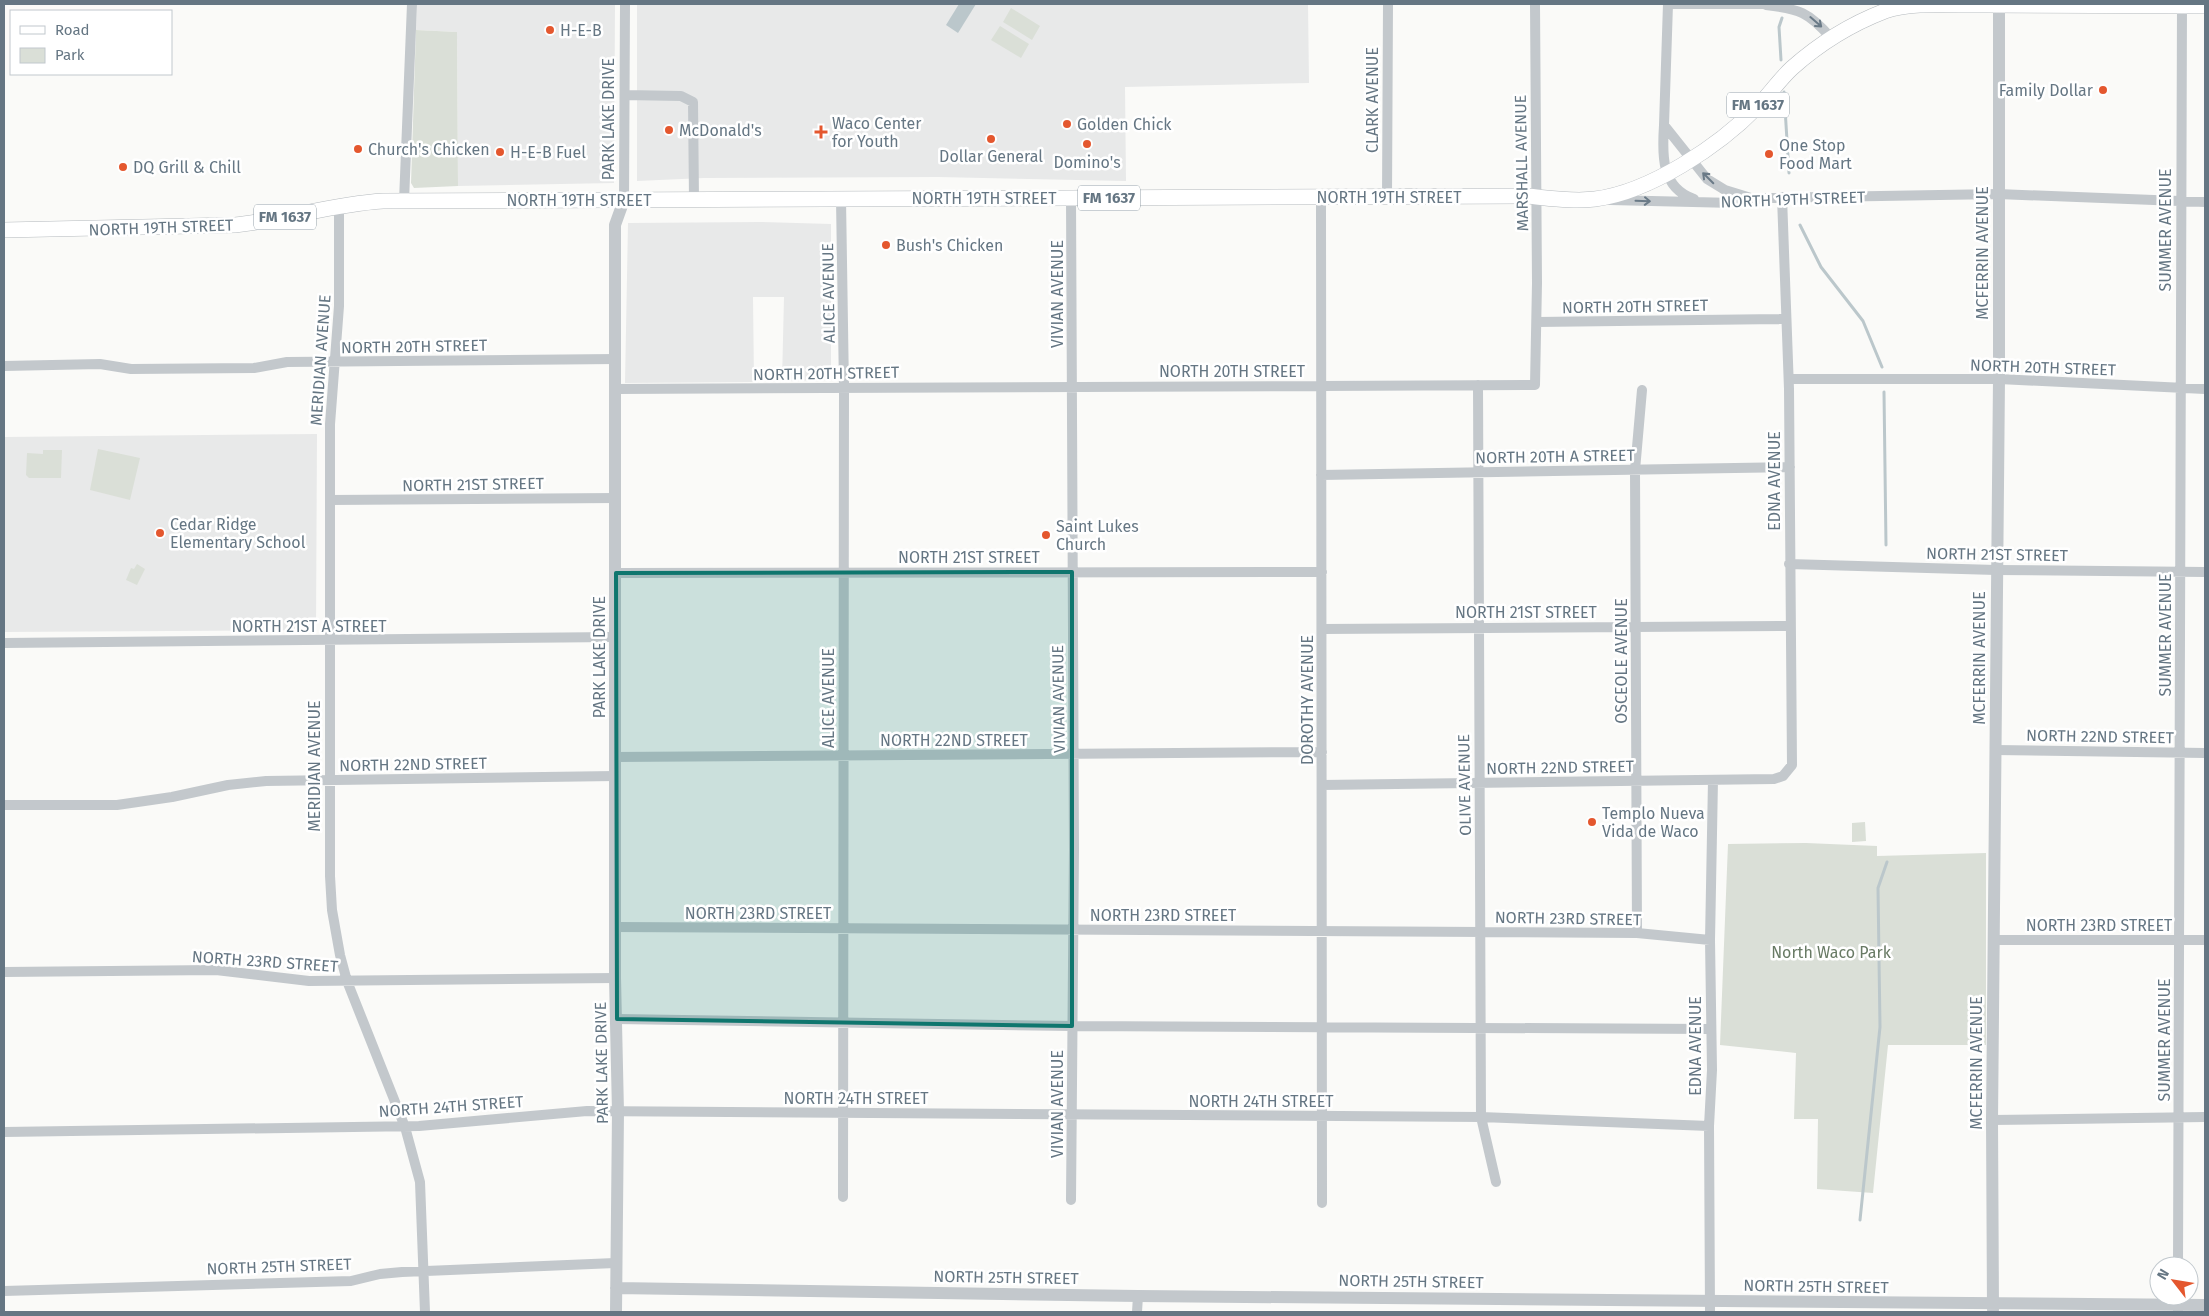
<svg xmlns="http://www.w3.org/2000/svg" width="2209" height="1316" viewBox="0 0 2209 1316" font-family="'Fira Sans',sans-serif">
	<style>
		.built { fill: #e8e9e9 }
		.green { fill: #dadfd7 }
		.water { fill: #bbc7cb }
		.lines { fill: none; stroke-linecap: round; stroke-linejoin: round }
		.stream { stroke: #bbc7cb; stroke-width: 3 }
		.primary-casing { stroke: #b5babe; stroke-width: 16 }
		.minor { stroke: #c3c8cc; stroke-width: 10 }
		.tertiary { stroke: #c3c8cc; stroke-width: 12 }
		.primary { stroke: #fff; stroke-width: 15 }
		.oneway { stroke: #6a7a87 }
		.marked { fill: #0f766e; fill-opacity: 0.2; stroke: #0f766e; stroke-width: 4; stroke-linejoin: round }
		.poi-dot { fill: #e4572e; stroke: #fff; stroke-width: 2 }
		.labels { text-anchor: middle; stroke-width: 5; stroke-linejoin: round; paint-order: stroke }
		.shield { fill: #fff; stroke: #939fa8; stroke-width: 1 }
		.shield-label { font-size: 15px; font-weight: bold; fill: #657683 }
		.poi-label { font-size: 16px; fill: #657683; stroke: #fff; text-anchor: start }
		.street-label { font-size: 16px; fill: #657683; stroke: #fff }
		.park-label { font-size: 16px; fill: #687a64; stroke: #fff }
	</style>
	<rect width="100%" height="100%" fill="#fafaf8"/>
	<path class="built" d="M 417,4 L 615,4 L 614,183 L 458,186 L 457,32 L 416,30 Z
		M 637,4 L 1308,4 L 1309,83 L 1125,87 L 1126,181 L 938,177 L 704,178 L 637,181 Z
		M 760,222 L 831,224 L 831,380 L 782,381 L 784,297 L 753,297 L 754,382 L 625,383 L 628,223 Z
		M 317,434 L 316,630 L 4,632 L 4,437 Z"/>
	<path class="green" d="M 1011,8 L 1040,26 L 1032,40 L 1003,22 Z
		M 1000,26 L 1029,44 L 1021,58 L 991,40 Z
		M 416,30 L 457,32 L 458,186 L 414,188 L 411,183 Z
		M 98,449 L 140,458 L 130,500 L 90,490 Z
		M 43,450 L 62,450 L 61,478 L 29,478 L 26,475 L 27,453 L 43,454 Z
		M 137,564 L 145,569 L 137,585 L 126,580 L 131,568 L 134,569 Z
		M 1865,822 L 1866,841 L 1852,842 L 1852,823 Z
		M 1806,843 L 1877,846 L 1877,856 L 1986,853 L 1986,1045 L 1888,1045 L 1873,1193 L 1817,1189 L 1818,1119 L 1794,1119 L 1796,1053 L 1720,1045 L 1728,844 Z"/>
	<path class="water" d="M 959,4 L 976,4 L 958,33 L 946,25 Z"/>
	<g class="lines">
		<path class="stream" d="M 1781,60 L 1779,27 L 1782,18
			M 1784,92 L 1789,173
			M 1800,225 L 1821,267 L 1863,321 L 1882,367
			M 1884,392 L 1886,545
			M 1860,1220 L 1880,1027 L 1878,888 L 1887,862"/>
		<g class="primary-casing">
			<path id="primary" d="M 4,230 L 235,225 C 285,220 332,204 383,201 L 1527,196 C 1549,198 1573,202 1595,199 C 1650,192 1719,146 1757,107 C 1769,95 1779,80 1792,68 C 1819,44 1851,24 1885,11 C 1913,1 1956,6 1986,5 C 2059,5 2132,6 2205,6"/>
		</g>
		<path class="minor" d="M 1668,4 L 1773,4
			M 1766,5 C 1799,9 1809,12 1831,38
			M 625,95 L 681,96 L 693,102 L 694,200
			M 1664,125 L 1668,4
			M 1387,197 L 1388,4
			M 1321,198 L 1322,1203
			M 841,199 L 844,388 L 843,1197
			M 1694,199 C 1661,188 1662,155 1664,125 L 1707,179 L 1725,190 L 1751,198
			M 624,200 L 625,4
			M 1610,200 L 1734,203 L 1763,198 L 1998,194 L 2205,202
			M 404,201 L 412,4
			M 339,205 L 339,306 L 330,424 L 330,876 L 332,910 L 340,955 L 347,981 L 405,1127 L 420,1182 L 425,1312
			M 1537,322 L 1786,319
			M 4,366 L 100,364 L 131,369 L 254,368 L 287,362 L 616,359
			M 1789,379 L 1999,379 L 2205,389
			M 1478,385 L 1481,1117 L 1496,1182
			M 616,389 L 1535,385 L 1537,283 L 1535,4
			M 1321,475 L 1790,467
			M 330,500 L 616,498
			M 1789,564 L 1996,570 L 2205,572
			M 616,573 L 1322,572
			M 1322,629 L 1789,626
			M 4,643 L 615,637
			M 1995,750 L 2205,753
			M 615,757 L 1322,752
			M 1322,785 L 1774,779 L 1783,776 L 1792,765 L 1789,389 L 1782,197
			M 4,805 L 117,805 L 172,797 L 228,785 L 266,781 L 615,776
			M 615,927 L 1637,933 L 1710,940
			M 1637,933 L 1635,470 L 1642,390
			M 1993,940 L 2205,940
			M 4,972 L 216,970 L 309,981 L 615,978
			M 617,1019 L 1072,1026 L 1711,1029
			M 1992,1120 L 2205,1117
			M 4,1132 L 419,1126 L 587,1111 L 1481,1117 L 1709,1126
			M 1071,1200 L 1074,849 L 1071,198
			M 2178,1266 L 2182,4
			M 4,1291 L 351,1281 L 380,1274 L 402,1272 L 615,1263
			M 1137,1312 L 1138,1296
			M 1710,1312 L 1709,1126 L 1712,1070 L 1710,940 L 1713,780
			M 2178,1312 L 2178,1296"/>
		<path class="tertiary" d="M 616,1288 L 1138,1296 L 2205,1305
			M 1993,1310 L 1992,1120 L 1999,379 L 1999,5
			M 616,1312 L 618,1112 L 615,978 L 615,225 L 624,200"/>
		<use href="#primary" class="primary"/>
	</g>
	<defs><path id="oneway-shaft" d="M-6 0H5M1.5-3L5.5 0L1.5 3" fill="none" stroke-width="1.6" stroke-linecap="round" stroke-linejoin="round" transform="scale(1.25)"/></defs>
	<g class="oneway">
		<use href="#oneway-shaft" transform="translate(1816 22) rotate(41)"/>
		<use href="#oneway-shaft" transform="translate(1708 178) rotate(-135)"/>
		<use href="#oneway-shaft" transform="translate(1643 201) rotate(2)"/>
	</g>
	<path class="marked" d="M 1072,572 L 1072,1026 L 617,1019 L 616,573 Z"/>
	<g class="poi-dot">
		<circle cx="550" cy="30" r="5"/>
		<circle cx="2103" cy="90" r="5"/>
		<circle cx="1067" cy="124" r="5"/>
		<circle cx="669" cy="130" r="5"/>
		<path d="M818.5 124.5h5v5h5v5h-5v5h-5v-5h-5v-5h5z"/>
		<circle cx="991" cy="139" r="5"/>
		<circle cx="1087" cy="144" r="5"/>
		<circle cx="358" cy="149" r="5"/>
		<circle cx="500" cy="152" r="5"/>
		<circle cx="1769" cy="154" r="5"/>
		<circle cx="123" cy="167" r="5"/>
		<circle cx="886" cy="245" r="5"/>
		<circle cx="160" cy="533" r="5"/>
		<circle cx="1046" cy="535" r="5"/>
		<circle cx="1592" cy="822" r="5"/>
	</g>
	<g class="labels">
		<g class="shield">
			<rect x="1727" y="92.5" width="62" height="25" rx="4"/>
			<rect x="1078" y="185.5" width="62" height="25" rx="4"/>
			<rect x="254" y="204.5" width="62" height="25" rx="4"/>
		</g>
		<g class="shield-label">
			<text x="1758" y="110">FM 1637</text>
			<text x="1109" y="203">FM 1637</text>
			<text x="285" y="222">FM 1637</text>
		</g>
		<g class="poi-label">
			<text x="560" y="36">H-E-B</text>
			<text x="2093" y="96" text-anchor="end">Family Dollar</text>
			<text x="832" y="129">Waco Center<tspan x="832" dy="18">for Youth</tspan></text>
			<text x="1077" y="130">Golden Chick</text>
			<text x="679" y="136">McDonald's</text>
			<text x="1779" y="151">One Stop<tspan x="1779" dy="18">Food Mart</tspan></text>
			<text x="368" y="155">Church's Chicken</text>
			<text x="510" y="158">H-E-B Fuel</text>
			<text x="991" y="162" text-anchor="middle">Dollar General</text>
			<text x="1087" y="168" text-anchor="middle">Domino's</text>
			<text x="133" y="173">DQ Grill &amp; Chill</text>
			<text x="896" y="251">Bush's Chicken</text>
			<text x="170" y="530">Cedar Ridge<tspan x="170" dy="18">Elementary School</tspan></text>
			<text x="1056" y="532">Saint Lukes<tspan x="1056" dy="18">Church</tspan></text>
			<text x="1602" y="819">Templo Nueva<tspan x="1602" dy="18">Vida de Waco</tspan></text>
		</g>
		<g class="street-label">
			<text transform="translate(1372 100) rotate(-90)" y="6">CLARK AVENUE</text>
			<text transform="translate(608 119) rotate(-90)" y="6">PARK LAKE DRIVE</text>
			<text transform="translate(1521 163) rotate(-91)" y="6">MARSHALL AVENUE</text>
			<text x="1389" y="203">NORTH 19TH STREET</text>
			<text x="984" y="204">NORTH 19TH STREET</text>
			<text transform="translate(1793 199) rotate(-2)" y="6">NORTH 19TH STREET</text>
			<text x="579" y="206">NORTH 19TH STREET</text>
			<text transform="translate(161 227) rotate(-2)" y="6">NORTH 19TH STREET</text>
			<text transform="translate(2165 230) rotate(-90)" y="6">SUMMER AVENUE</text>
			<text transform="translate(1982 253) rotate(-90)" y="6">MCFERRIN AVENUE</text>
			<text transform="translate(828 293) rotate(-91)" y="6">ALICE AVENUE</text>
			<text transform="translate(1057 294) rotate(-90)" y="6">VIVIAN AVENUE</text>
			<text transform="translate(1635 306) rotate(-1)" y="6">NORTH 20TH STREET</text>
			<text transform="translate(414 346) rotate(-1)" y="6">NORTH 20TH STREET</text>
			<text transform="translate(320 360) rotate(-86)" y="6">MERIDIAN AVENUE</text>
			<text transform="translate(2043 367) rotate(2)" y="6">NORTH 20TH STREET</text>
			<text x="1232" y="377">NORTH 20TH STREET</text>
			<text transform="translate(826 373) rotate(-1)" y="6">NORTH 20TH STREET</text>
			<text transform="translate(1555 456) rotate(-1)" y="6">NORTH 20TH A STREET</text>
			<text transform="translate(1774 481) rotate(-90)" y="6">EDNA AVENUE</text>
			<text transform="translate(473 484) rotate(-1)" y="6">NORTH 21ST STREET</text>
			<text transform="translate(1997 554) rotate(1)" y="6">NORTH 21ST STREET</text>
			<text x="969" y="563">NORTH 21ST STREET</text>
			<text x="1526" y="618">NORTH 21ST STREET</text>
			<text x="309" y="632">NORTH 21ST A STREET</text>
			<text transform="translate(2165 635) rotate(-90)" y="6">SUMMER AVENUE</text>
			<text transform="translate(599 657) rotate(-90)" y="6">PARK LAKE DRIVE</text>
			<text transform="translate(1979 658) rotate(-90)" y="6">MCFERRIN AVENUE</text>
			<text transform="translate(1621 661) rotate(-90)" y="6">OSCEOLE AVENUE</text>
			<text transform="translate(828 698) rotate(-90)" y="6">ALICE AVENUE</text>
			<text transform="translate(1058 699) rotate(-91)" y="6">VIVIAN AVENUE</text>
			<text transform="translate(1307 700) rotate(-90)" y="6">DOROTHY AVENUE</text>
			<text transform="translate(2100 736) rotate(1)" y="6">NORTH 22ND STREET</text>
			<text x="954" y="746">NORTH 22ND STREET</text>
			<text transform="translate(413 764) rotate(-1)" y="6">NORTH 22ND STREET</text>
			<text transform="translate(314 766) rotate(-90)" y="6">MERIDIAN AVENUE</text>
			<text transform="translate(1560 767) rotate(-1)" y="6">NORTH 22ND STREET</text>
			<text transform="translate(1464 785) rotate(-91)" y="6">OLIVE AVENUE</text>
			<text x="758" y="919">NORTH 23RD STREET</text>
			<text x="1163" y="921">NORTH 23RD STREET</text>
			<text transform="translate(1568 918) rotate(1)" y="6">NORTH 23RD STREET</text>
			<text x="2099" y="931">NORTH 23RD STREET</text>
			<text transform="translate(265 961) rotate(4)" y="6">NORTH 23RD STREET</text>
			<text transform="translate(2164 1040) rotate(-90)" y="6">SUMMER AVENUE</text>
			<text transform="translate(1695 1046) rotate(-90)" y="6">EDNA AVENUE</text>
			<text transform="translate(601 1063) rotate(-91)" y="6">PARK LAKE DRIVE</text>
			<text transform="translate(1976 1063) rotate(-90)" y="6">MCFERRIN AVENUE</text>
			<text x="856" y="1104">NORTH 24TH STREET</text>
			<text x="1261" y="1107">NORTH 24TH STREET</text>
			<text transform="translate(1057 1104) rotate(-90)" y="6">VIVIAN AVENUE</text>
			<text transform="translate(451 1106) rotate(-4)" y="6">NORTH 24TH STREET</text>
			<text transform="translate(279 1266) rotate(-2)" y="6">NORTH 25TH STREET</text>
			<text transform="translate(1006 1277) rotate(1)" y="6">NORTH 25TH STREET</text>
			<text transform="translate(1411 1281) rotate(1)" y="6">NORTH 25TH STREET</text>
			<text transform="translate(1816 1286) rotate(1)" y="6">NORTH 25TH STREET</text>
		</g>
		<g class="park-label">
			<text x="1831" y="958">North Waco Park</text>
		</g>
	</g>
	<rect width="2209" height="1316" fill="none" stroke="#657683" stroke-width="10"/>
	<rect x="10" y="10" width="162" height="65" fill="#ffffff" stroke="#c1c8cd"/>
	<rect x="20" y="26" width="25" height="8" fill="#ffffff" stroke="#c1c8cd"/>
	<text x="55" y="35" font-size="15" fill="#657683">Road</text>
	<rect x="20" y="48" width="25" height="15" fill="#dadfd7" stroke="#c1c8cd"/>
	<text x="55" y="60" font-size="15" fill="#657683">Park</text>
	<g transform="translate(2174 1281) rotate(301)"><circle r="24" fill="#ffffff" stroke="#c1c8cd"/>
	<path d="M0-4L9 19L0 12L-9 19Z" fill="#e4572e"/>
	<text y="-8" font-size="14" font-weight="bold" text-anchor="middle" fill="#657683">N</text>
	</g>
</svg>
